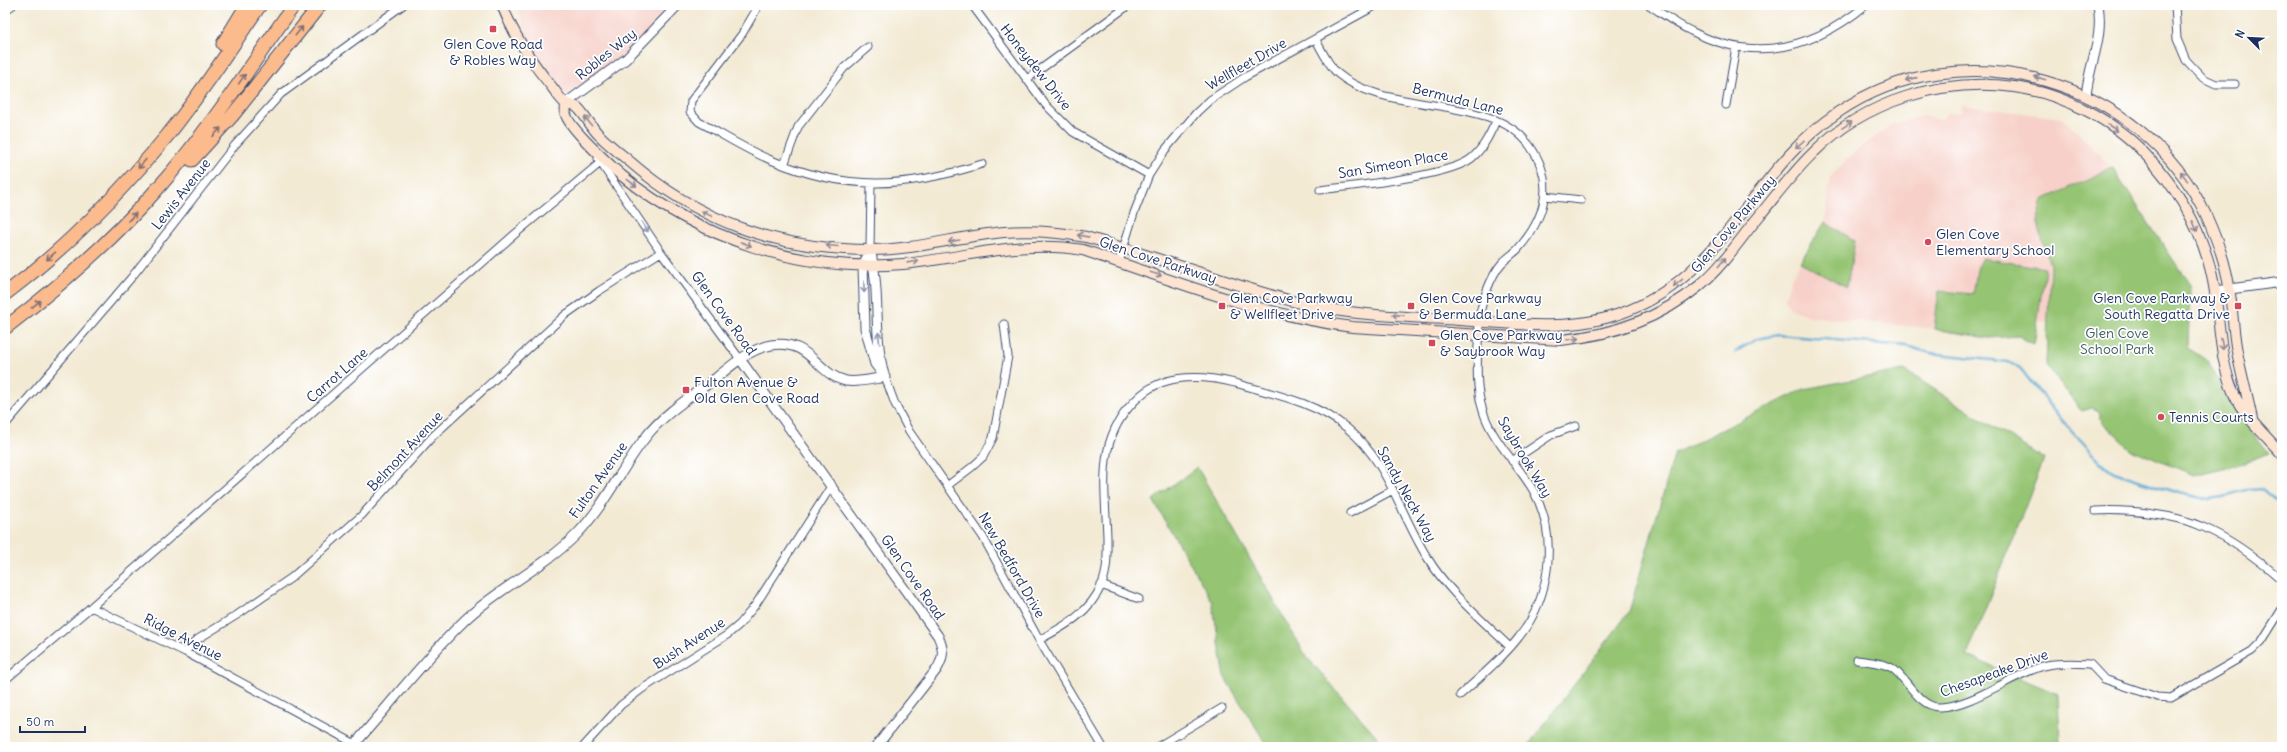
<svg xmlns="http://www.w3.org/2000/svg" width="2287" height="752" viewBox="0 0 2287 752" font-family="Delius,sans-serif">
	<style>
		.built { fill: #f7d1c9 }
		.green { fill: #95c472; stroke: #587a68 }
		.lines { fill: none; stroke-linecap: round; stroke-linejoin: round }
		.stream { stroke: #5aa9d4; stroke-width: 2.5 }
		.minor-casing { stroke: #3b4b70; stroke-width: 9 }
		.tertiary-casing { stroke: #3b4b70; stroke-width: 11 }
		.secondary-casing { stroke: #3b4b70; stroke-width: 12 }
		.motorway-casing { stroke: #3b4b70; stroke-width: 15 }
		.minor { stroke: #fff; stroke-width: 7 }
		.tertiary { stroke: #fff; stroke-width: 9 }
		.secondary { stroke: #fde4d1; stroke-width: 10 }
		.motorway { stroke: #fbbb8d; stroke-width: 13 }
		.oneway { stroke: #806e73 }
		.oneway2 { stroke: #8c8a98 }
		.oneway3 { stroke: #8d97ae }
		.poi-dot { fill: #d1495b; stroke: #fff; stroke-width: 1.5 }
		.labels { text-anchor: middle; stroke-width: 3.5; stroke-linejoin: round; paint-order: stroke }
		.poi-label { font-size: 14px; fill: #1b2f5e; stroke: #fff; text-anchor: start }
		.street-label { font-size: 14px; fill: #1b2f5e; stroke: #fff }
		.park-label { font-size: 14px; fill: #405c64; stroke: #fff }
	</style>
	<rect width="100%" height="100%" fill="#fff"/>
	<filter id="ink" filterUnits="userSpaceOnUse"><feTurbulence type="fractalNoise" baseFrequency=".025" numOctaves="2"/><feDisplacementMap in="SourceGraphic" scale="8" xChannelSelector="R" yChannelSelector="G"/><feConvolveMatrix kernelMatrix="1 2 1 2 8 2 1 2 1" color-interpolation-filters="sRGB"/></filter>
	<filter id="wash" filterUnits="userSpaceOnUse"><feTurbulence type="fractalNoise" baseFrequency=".012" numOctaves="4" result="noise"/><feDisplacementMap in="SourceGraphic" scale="16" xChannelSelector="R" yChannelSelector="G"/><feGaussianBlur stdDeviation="0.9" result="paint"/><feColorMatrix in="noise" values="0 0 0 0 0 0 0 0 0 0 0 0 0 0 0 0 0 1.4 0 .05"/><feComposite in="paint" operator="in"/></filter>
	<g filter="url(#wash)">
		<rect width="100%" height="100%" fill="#f3ead4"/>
		<path class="built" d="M 517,5 L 674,5 L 633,49 L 565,96 L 530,45 Z
			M 1961,105 L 2061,118 L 2073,127 L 2112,168 L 2043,200 L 2037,221 L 2050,265 L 2048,319 L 2048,321 L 2038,322 L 2034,345 L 2019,336 L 1989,338 L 1934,329 L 1809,316 L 1790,309 L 1785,299 L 1790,280 L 1825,222 L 1831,176 L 1854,152 L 1894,123 L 1923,116 L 1941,120 L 1947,113 L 1960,113 Z"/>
		<path class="green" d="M 2112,168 L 2190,285 L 2188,348 L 2206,360 L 2244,421 L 2269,453 L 2243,463 L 2194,475 L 2130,449 L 2102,422 L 2099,411 L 2092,408 L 2082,411 L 2046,366 L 2050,265 L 2037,221 L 2043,200 Z
			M 1825,222 L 1855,241 L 1847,287 L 1800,262 Z
			M 1982,258 L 2045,268 L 2034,345 L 2019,336 L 1989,338 L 1934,329 L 1939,291 L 1973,294 L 1978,265 Z
			M 1904,370 L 2044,459 L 1967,656 L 2058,694 L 2060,745 L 2086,747 L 1527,747 L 1629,612 L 1675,453 L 1804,389 Z
			M 1197,467 L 1306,656 L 1386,747 L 1268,747 L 1225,678 L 1212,601 L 1153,500 Z"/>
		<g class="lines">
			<path class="stream" d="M 1735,352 L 1757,339 L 1778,335 L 1906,346 L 1931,353 L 2008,362 L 2020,368 L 2058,416 L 2104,465 L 2114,472 L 2178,493 L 2208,499 L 2224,497 L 2249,490 L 2262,489 L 2282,506"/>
		</g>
	</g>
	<g filter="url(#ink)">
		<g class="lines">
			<g class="minor-casing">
				<path id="minor" d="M 759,5 L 742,34 L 691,101 L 690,112 L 699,122 C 722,134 746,150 771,160 C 846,192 906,188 982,164
					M 972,5 L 1045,104 L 1073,132 L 1149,175
					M 1649,5 C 1663,14 1676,24 1691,31 C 1755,64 1813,49 1866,5
					M 2175,5 L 2177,39 L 2186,60 L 2203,78 L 2216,84 L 2235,84
					M 5,11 L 13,5
					M 1316,40 C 1322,51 1328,64 1337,73 C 1387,117 1492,92 1530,146 C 1556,182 1545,218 1518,249 C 1513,254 1507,258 1502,263 C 1491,275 1479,307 1479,324 C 1478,352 1474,384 1483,411 C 1492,441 1519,465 1534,492 C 1558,537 1551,597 1519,637 C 1503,658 1480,677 1460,695
					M 1027,79 L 1129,5
					M 1726,105 L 1736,47
					M 598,159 L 661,252 L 740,359
					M 784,165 L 798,127 L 844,68 L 868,47
					M 1320,190 C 1351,186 1454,176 1473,157 C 1484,147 1490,134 1496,121
					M 1545,196 L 1581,200
					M 870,250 L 871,184
					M 1119,262 L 1134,213 L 1149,175 L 1165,150 L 1197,112 L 1210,100 L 1245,77 L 1377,5
					M 885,377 L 895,404 L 909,431 L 983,537 L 1039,640 L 1103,747
					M 5,425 L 131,278 L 235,145 L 281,94 L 403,5
					M 1512,461 L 1551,435 L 1576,426
					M 947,486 L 972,467 L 983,457 L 993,438 L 1008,356 L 1004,324
					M 2095,511 C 2127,509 2174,514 2203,527 C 2231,539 2259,560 2282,580
					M 1350,513 L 1393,490
					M 1101,585 L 1139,599
					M 91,607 L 515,234 L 600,163
					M 1039,640 C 1065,626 1090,613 1102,584 C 1108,569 1107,553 1107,537 C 1105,482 1095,435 1141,395 C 1166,373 1204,375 1235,383 C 1273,394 1315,402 1347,428 C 1388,461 1400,514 1427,557 C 1448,592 1481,619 1510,647
					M 185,652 L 198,639 L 237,615 L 291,578 L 362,515 L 433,436 L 565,315 L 599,291 L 661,252
					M 1857,660 C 1869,662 1882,662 1892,668 C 1907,678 1919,708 1940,707 C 1974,706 2013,673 2047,665 C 2061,662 2076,663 2090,664 L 2104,679 L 2157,697 L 2171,698 L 2252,651 L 2262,641 L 2282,609
					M 5,680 L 91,607 L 185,652 L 361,747
					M 583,747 L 621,705 L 642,689 L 727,635 L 740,624 L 756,604 L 832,485
					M 1157,747 L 1222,708"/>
			</g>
			<g class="tertiary-casing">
				<path id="tertiary" d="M 2086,96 C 2089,63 2104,39 2098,5
					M 566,103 L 626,59 L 678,5
					M 870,250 L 863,266 L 865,328 L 875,364 L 885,377
					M 870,250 C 881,290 873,335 884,375
					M 2215,291 L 2282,282
					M 740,359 L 938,636 C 944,649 944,657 937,669 L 876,747
					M 352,747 C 390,705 425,658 466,619 C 500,587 544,568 577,534 C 605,505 621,469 645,438 C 664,413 692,396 716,378 C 732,365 750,349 771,345 C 810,338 817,375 846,381 C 858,383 872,379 885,377"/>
			</g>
			<g class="secondary-casing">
				<path id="secondary" d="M 502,5 C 514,36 531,62 552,87 C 556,92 560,99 565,103 C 569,105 575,105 578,108 C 586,116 591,127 599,135 C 608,144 618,152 628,160 C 699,222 776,249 871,250 C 916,250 959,236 1004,232 C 1032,230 1059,232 1086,237 C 1132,250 1177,265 1222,280 C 1255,290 1288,302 1323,308 C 1372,317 1423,317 1472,321 C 1516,324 1562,330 1606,318 C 1722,287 1747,174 1837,113 C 1962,27 2142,79 2206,215 C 2214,233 2222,252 2226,271 C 2232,295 2232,321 2236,346 C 2240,370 2247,394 2252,419
					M 566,103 C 566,107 565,111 566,115 C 570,129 610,165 621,175 C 699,239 803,273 903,264 C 964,258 1022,239 1083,250 C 1171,280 1260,315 1352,327 L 1561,340 C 1613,335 1659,319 1699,286 C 1723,266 1740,239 1760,215 C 1777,194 1794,171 1814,152 C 1865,101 1943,77 2014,87 C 2061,93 2114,120 2146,155 C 2182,193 2207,239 2215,292 C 2220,325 2220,362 2234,394 C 2243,415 2266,436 2282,454"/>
			</g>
			<g class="motorway-casing">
				<path id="motorway" d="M 223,44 L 247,5
					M 192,160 L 232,116 L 320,5
					M 5,294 C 65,249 119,194 167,136 C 201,94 230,49 260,5
					M 5,328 C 60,286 113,240 159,187 C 209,130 250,67 294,5"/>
			</g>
			<use href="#minor" class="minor"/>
			<use href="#tertiary" class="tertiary"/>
			<use href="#secondary" class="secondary"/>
			<use href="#motorway" class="motorway"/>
		</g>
		<defs><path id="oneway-shaft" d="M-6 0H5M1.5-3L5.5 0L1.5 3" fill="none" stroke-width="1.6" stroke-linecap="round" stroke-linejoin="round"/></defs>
		<g class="oneway">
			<use href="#oneway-shaft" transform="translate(299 31) rotate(-51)"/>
			<use href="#oneway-shaft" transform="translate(242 79) rotate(-55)"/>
			<use href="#oneway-shaft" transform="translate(217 132) rotate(-48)"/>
			<use href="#oneway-shaft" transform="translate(142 164) rotate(131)"/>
			<use href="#oneway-shaft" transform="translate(132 217) rotate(-47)"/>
			<use href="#oneway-shaft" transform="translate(51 256) rotate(139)"/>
			<use href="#oneway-shaft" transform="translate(36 304) rotate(-39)"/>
		</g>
		<g class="oneway2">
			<use href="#oneway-shaft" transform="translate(2040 78) rotate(-164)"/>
			<use href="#oneway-shaft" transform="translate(1911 79) rotate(167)"/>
			<use href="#oneway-shaft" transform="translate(588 121) rotate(-128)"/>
			<use href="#oneway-shaft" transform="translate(1847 125) rotate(-32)"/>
			<use href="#oneway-shaft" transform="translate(2113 128) rotate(33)"/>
			<use href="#oneway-shaft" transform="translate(1800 144) rotate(138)"/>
			<use href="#oneway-shaft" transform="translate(2184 176) rotate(-126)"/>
			<use href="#oneway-shaft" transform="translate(632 183) rotate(37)"/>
			<use href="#oneway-shaft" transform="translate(707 214) rotate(-154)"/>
			<use href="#oneway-shaft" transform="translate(2195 226) rotate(67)"/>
			<use href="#oneway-shaft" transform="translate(1083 236) rotate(-169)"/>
			<use href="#oneway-shaft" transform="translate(954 241) rotate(170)"/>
			<use href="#oneway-shaft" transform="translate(746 244) rotate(21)"/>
			<use href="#oneway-shaft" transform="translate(832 246) rotate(-175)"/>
			<use href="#oneway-shaft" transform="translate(913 262) rotate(-8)"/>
			<use href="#oneway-shaft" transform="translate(1722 262) rotate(-51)"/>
			<use href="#oneway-shaft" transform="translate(1156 274) rotate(18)"/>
			<use href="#oneway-shaft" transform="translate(1678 283) rotate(141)"/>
			<use href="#oneway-shaft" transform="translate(1398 315) rotate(-176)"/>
			<use href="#oneway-shaft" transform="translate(1573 339) rotate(-6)"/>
			<use href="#oneway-shaft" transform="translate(2222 344) rotate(80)"/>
		</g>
		<g class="oneway3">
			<use href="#oneway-shaft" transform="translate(645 227) rotate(57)"/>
			<use href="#oneway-shaft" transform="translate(864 287) rotate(88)"/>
			<use href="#oneway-shaft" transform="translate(879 338) rotate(-96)"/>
		</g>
	</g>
	<g class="poi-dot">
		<rect x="489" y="25" width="8" height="8" rx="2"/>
		<circle cx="1928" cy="242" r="4"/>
		<rect x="1218" y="302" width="8" height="8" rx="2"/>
		<rect x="1407" y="302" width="8" height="8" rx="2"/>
		<rect x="2234" y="302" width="8" height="8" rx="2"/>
		<rect x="1428" y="339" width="8" height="8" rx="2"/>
		<rect x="682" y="386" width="8" height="8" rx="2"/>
		<circle cx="2161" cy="417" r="4"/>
	</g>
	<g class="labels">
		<g class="poi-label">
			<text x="493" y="49" text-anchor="middle">Glen Cove Road<tspan x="493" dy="16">&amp; Robles Way</tspan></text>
			<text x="1936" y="239">Glen Cove<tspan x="1936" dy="16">Elementary School</tspan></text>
			<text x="1230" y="303">Glen Cove Parkway<tspan x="1230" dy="16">&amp; Wellfleet Drive</tspan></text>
			<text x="1419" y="303">Glen Cove Parkway<tspan x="1419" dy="16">&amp; Bermuda Lane</tspan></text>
			<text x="2230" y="303" text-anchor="end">Glen Cove Parkway &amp;<tspan x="2230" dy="16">South Regatta Drive</tspan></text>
			<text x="1440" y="340">Glen Cove Parkway<tspan x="1440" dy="16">&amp; Saybrook Way</tspan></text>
			<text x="694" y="387">Fulton Avenue &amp;<tspan x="694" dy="16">Old Glen Cove Road</tspan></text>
			<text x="2169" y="422">Tennis Courts</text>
		</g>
		<g class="street-label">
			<text transform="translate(606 54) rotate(-39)" y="5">Robles Way</text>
			<text transform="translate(1246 64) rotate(-30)" y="5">Wellfleet Drive</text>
			<text transform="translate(1036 67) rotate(52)" y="5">Honeydew Drive</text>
			<text transform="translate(1458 99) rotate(14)" y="5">Bermuda Lane</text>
			<text transform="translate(1393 164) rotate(-10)" y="5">San Simeon Place</text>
			<text transform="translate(181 194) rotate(-52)" y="5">Lewis Avenue</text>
			<text transform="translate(1733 224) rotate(-50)" y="5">Glen Cove Parkway</text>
			<text transform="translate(1158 260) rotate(18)" y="5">Glen Cove Parkway</text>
			<text transform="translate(724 313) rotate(54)" y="5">Glen Cove Road</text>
			<text transform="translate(337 375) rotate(-41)" y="5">Carrot Lane</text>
			<text transform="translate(405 451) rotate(-47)" y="5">Belmont Avenue</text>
			<text transform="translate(1525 457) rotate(59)" y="5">Saybrook Way</text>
			<text transform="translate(598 480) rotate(-55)" y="5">Fulton Avenue</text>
			<text transform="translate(1407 494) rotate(61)" y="5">Sandy Neck Way</text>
			<text transform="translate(1012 565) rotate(60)" y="5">New Bedford Drive</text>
			<text transform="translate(913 577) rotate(55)" y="5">Glen Cove Road</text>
			<text transform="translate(183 637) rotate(27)" y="5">Ridge Avenue</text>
			<text transform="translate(689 643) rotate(-33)" y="5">Bush Avenue</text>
			<text transform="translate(1994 673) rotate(-20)" y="5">Chesapeake Drive</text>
		</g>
		<g class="park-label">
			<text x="2117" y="338">Glen Cove<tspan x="2117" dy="16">School Park</tspan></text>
		</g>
	</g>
	<rect width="2287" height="752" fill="none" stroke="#fff" stroke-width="20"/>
	<g transform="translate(2249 38) rotate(294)" stroke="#ffffff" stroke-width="3" paint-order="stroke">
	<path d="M0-3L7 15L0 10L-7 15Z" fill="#1b2f5e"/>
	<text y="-6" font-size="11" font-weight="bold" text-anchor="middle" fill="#1b2f5e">N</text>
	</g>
	<path d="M20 726v6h65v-6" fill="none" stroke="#1b2f5e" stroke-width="2"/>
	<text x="26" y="726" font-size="12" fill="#1b2f5e" stroke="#ffffff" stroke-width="3" paint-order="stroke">50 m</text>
</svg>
